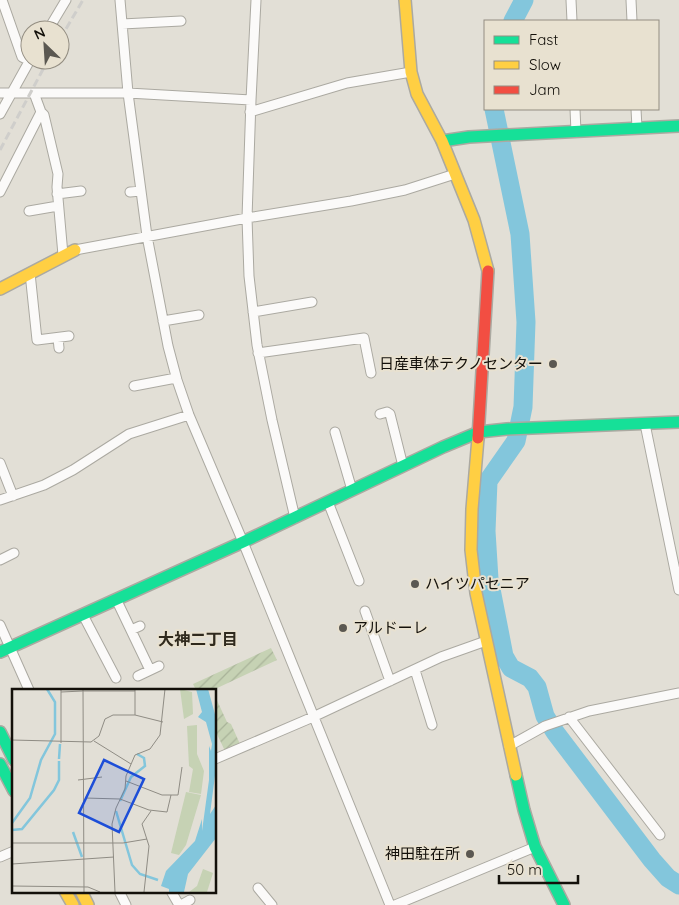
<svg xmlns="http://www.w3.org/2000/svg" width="679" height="905" viewBox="0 0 679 905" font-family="Quicksand,'Noto Sans JP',sans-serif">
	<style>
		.garden { fill: url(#garden-furrows) }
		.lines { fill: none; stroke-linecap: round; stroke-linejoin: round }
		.river { stroke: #83c6dc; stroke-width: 19 }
		.street-casing { stroke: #aba9a1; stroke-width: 11 }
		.fast-casing { stroke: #aba9a1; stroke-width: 14 }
		.slow-casing { stroke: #aba9a1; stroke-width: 14 }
		.jam-casing { stroke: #aba9a1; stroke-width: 14 }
		.street { stroke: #fbfaf9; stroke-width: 9 }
		.fast { stroke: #16e098; stroke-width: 11 }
		.slow { stroke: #ffcf43; stroke-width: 11 }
		.jam { stroke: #f24e42; stroke-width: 11 }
		.rail { stroke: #cfcecb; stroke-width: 3; stroke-dasharray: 8 4; stroke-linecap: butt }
		.poi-dot { fill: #5b5851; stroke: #e8e1d0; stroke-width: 2 }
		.labels { text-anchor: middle; stroke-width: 4; stroke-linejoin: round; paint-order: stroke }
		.poi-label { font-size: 15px; fill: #13100a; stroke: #e8e1d0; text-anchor: end }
		.neighbourhood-label { font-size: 16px; font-weight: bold; fill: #302a1d; stroke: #e8e1d0 }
		.inset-river { fill: none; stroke: #83c6dc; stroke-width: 2.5 }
		.inset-road { fill: none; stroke: #8f8c84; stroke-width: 1 }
		.view { fill: #1d4ed8; fill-opacity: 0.15; stroke: #1d4ed8; stroke-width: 2.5 }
		.inset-edge { fill: none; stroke: #13100a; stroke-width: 2.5 }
	</style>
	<defs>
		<pattern id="garden-furrows" width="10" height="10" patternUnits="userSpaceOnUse" patternTransform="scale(1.25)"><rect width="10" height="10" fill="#c6d2b4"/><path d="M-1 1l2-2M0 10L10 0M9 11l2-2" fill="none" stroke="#a9b399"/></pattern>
	</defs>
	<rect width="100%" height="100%" fill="#e2dfd6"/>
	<path class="garden" d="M 271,648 L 277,660 L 213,690 L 196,690 L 193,684 Z
		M 215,696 L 227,722 L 231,724 L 240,744 L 225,751 L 215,730 Z"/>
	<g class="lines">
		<path class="river" d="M 513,21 L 524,0
			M 494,109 L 520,234 L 526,322 L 523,407 L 516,441 L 488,481 L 486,531 L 489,579 L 504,656 L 511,668 L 530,678 L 537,687 L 545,716 L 555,732 L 652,860 L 668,878 L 679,885"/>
		<g class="street-casing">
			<path id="street" d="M 2,0 L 22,57 L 30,61
				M 120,0 L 128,93 L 147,236 L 168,346 L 177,380 L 189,415 L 243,542 L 390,905
				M 256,0 L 251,100 L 247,218 L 249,276 L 257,345 L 272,420 L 295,518
				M 571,0 L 572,21
				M 631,0 L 632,21
				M 122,24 L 181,21
				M 48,30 L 66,0
				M 0,93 L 128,93 L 251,100
				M 34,93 L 41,112 L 44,115 L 58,174 L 57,187 L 63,255
				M 575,109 L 576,132
				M 636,109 L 637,128
				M 250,112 L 347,83 L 411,72
				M 0,114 L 30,60
				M 0,192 L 41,112
				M 130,192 L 141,191
				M 57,194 L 81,191
				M 29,211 L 58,206
				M 75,250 L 247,218 L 351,201 L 405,190 L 455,174
				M 30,273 L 37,340 L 69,336
				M 253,312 L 312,302
				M 163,321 L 199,315
				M 58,338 L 59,348
				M 258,353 L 364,338 L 371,373
				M 134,386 L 176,378
				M 380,414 L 387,412 L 390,414 L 403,466
				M 645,424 L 679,590
				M 335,432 L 352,490
				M 0,463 L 13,496
				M 0,500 L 44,485 L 73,470 L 129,434 L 189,415
				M 328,502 L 359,581
				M 0,560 L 14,553
				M 116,599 L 150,670
				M 365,611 L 390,681
				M 83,615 L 116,678
				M 0,625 L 29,690
				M 131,630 L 140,626
				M 415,670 L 432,725
				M 138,676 L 159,666
				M 569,717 L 660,835
				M 509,746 L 545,726 L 589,711 L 679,693
				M 215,759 L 313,717 L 441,657 L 486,641
				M 0,857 L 14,851
				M 258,888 L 272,905
				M 119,891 L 126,905
				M 171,891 L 179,905
				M 181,905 L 190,900
				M 395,905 L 535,847"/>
		</g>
		<g class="fast-casing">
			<path id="fast" d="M 442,141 L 469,137 L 679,126
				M 0,652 L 243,542 L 443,447 L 479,432 L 507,429 L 679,422
				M 0,732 L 14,760
				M 0,764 L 14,791
				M 516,775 L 524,810 L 535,847 L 564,905"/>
		</g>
		<g class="slow-casing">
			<path id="slow" d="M 405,0 L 411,72 L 417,94 L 442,141 L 474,220 L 488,271
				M 0,289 L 75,250
				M 478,438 L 472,509 L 471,550 L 476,593 L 516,775
				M 65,891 L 73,905
				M 81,891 L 88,905"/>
		</g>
		<g class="jam-casing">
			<path id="jam" d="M 478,438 L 488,271"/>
		</g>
		<use href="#street" class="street"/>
		<use href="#fast" class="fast"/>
		<use href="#slow" class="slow"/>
		<use href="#jam" class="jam"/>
		<path class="rail" d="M 60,39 L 83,0
			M 0,150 L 48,60"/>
	</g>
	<g class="poi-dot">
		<circle cx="553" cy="364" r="5"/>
		<circle cx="415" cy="584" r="5"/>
		<circle cx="343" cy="628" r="5"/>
		<circle cx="470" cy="854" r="5"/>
	</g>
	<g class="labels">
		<g class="poi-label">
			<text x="543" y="369">日産車体テクノセンター</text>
			<text x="425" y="589" text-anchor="start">ハイツパセニア</text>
			<text x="353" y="633" text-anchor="start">アルドーレ</text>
			<text x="460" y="859">神田駐在所</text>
		</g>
		<g class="neighbourhood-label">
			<text x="198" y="645">大神二丁目</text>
		</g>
	</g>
	<g transform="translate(12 689)">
		<rect width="204" height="204" fill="#e2dfd6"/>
		<path d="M 168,0 L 180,3 L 181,25 L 172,30 ZM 185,36 L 185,65 L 192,82 L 189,105 L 177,103 L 181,80 L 177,77 L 175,37 ZM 174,103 L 189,106 L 174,156 L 167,166 L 159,164 ZM 191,180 L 201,184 L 195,203 L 177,203 L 185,197 Z" fill="#c6d2b4"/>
		<path d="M 184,0 L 196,0 L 204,29 L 204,79 L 198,125 L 204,116 L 204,149 L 176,185 L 172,203 L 157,203 L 157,200 L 149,197 L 154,182 L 183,152 L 190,130 L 190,142 L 197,91 L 197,57 L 199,62 L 200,55 L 194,33 L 186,28 L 190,23 Z" fill="#83c6dc"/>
		<path class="inset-river" d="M 47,70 L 48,55M 108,112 L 119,88 L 133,77 L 132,69 L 125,65M 104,122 L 120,176 L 128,185 L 146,191M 0,134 L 18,109 L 29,71 L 43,45 L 43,13 L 35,0M 0,141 L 10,140 L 42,101 L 47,91 L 47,72M 61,143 L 70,168"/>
		<path class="inset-road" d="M 49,0 L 49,54M 71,0 L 72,203M 123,0 L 123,26M 71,2 L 123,2M 49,3 L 71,2M 0,51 L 79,53 L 87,47 L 93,30 L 101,26 L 123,26 L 151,33M 82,52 L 119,75M 66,91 L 90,88M 114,92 L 150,106 L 166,106 L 170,78M 73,109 L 108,110 L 137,121 L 155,123 L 159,106M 0,154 L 111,154 L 135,150M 0,175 L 102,168M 0,197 L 76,198 L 88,203M 103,203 L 100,135 L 104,119 L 113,100 L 114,87 L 123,66 L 138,60 L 148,46 L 153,0M 132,203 L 137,157 L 130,135 L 139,122"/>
		<path class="view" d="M 92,71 L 132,90 L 107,143 L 67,124 Z"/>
		<rect width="204" height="204" class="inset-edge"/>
	</g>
	<rect x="484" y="20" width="175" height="90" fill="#e8e1d0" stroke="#938d81"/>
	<rect x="494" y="36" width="25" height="8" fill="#16e098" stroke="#938d81"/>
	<text x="529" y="45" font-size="15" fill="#13100a">Fast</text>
	<rect x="494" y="61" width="25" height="8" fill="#ffcf43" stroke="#938d81"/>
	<text x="529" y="70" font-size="15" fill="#13100a">Slow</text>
	<rect x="494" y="86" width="25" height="8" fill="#f24e42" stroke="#938d81"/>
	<text x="529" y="95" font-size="15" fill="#13100a">Jam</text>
	<g transform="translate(45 45) rotate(335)"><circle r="24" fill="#e8e1d0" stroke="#938d81"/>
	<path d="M0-4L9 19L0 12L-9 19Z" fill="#5b5851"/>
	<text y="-8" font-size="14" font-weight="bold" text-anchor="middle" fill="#13100a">N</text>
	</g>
	<path d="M499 875v8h79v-8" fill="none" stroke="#13100a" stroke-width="2.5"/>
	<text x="507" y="875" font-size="15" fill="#13100a" stroke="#e8e1d0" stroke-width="4" paint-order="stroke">50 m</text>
</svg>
